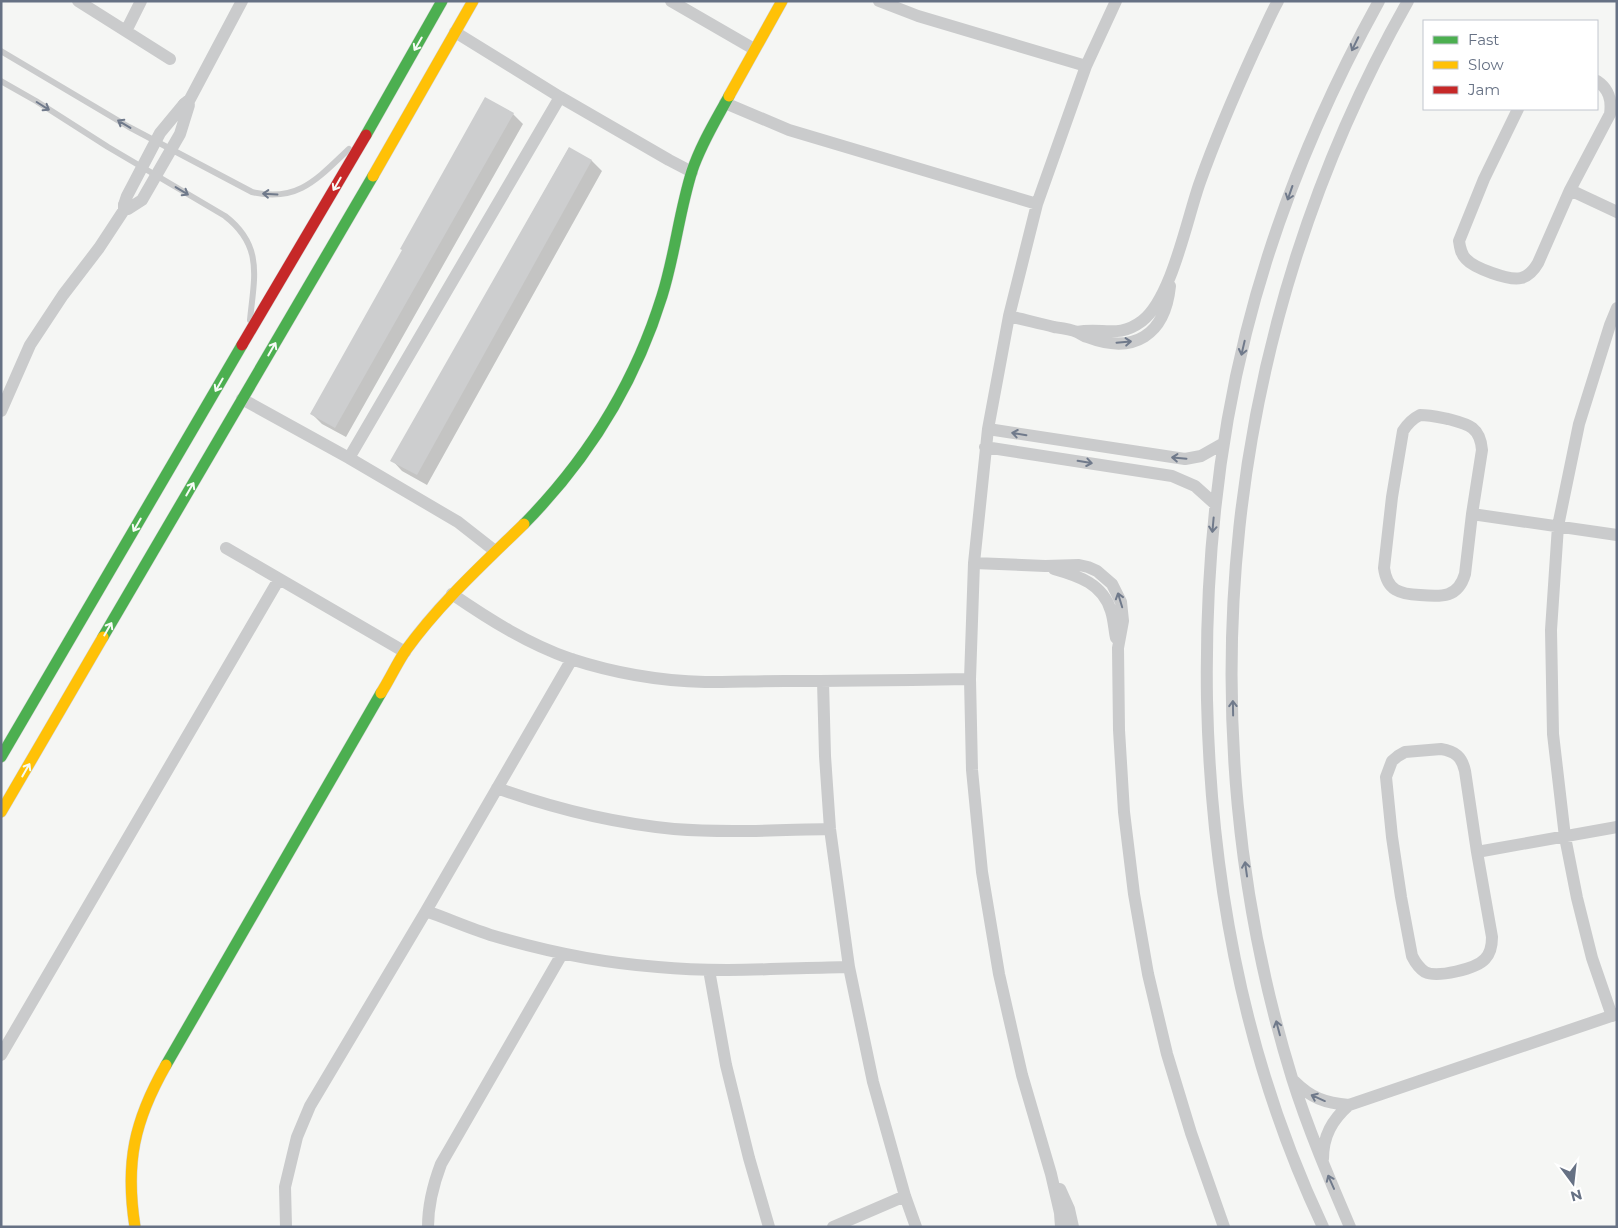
<svg xmlns="http://www.w3.org/2000/svg" width="1618" height="1228" viewBox="0 0 1618 1228" font-family="Montserrat,sans-serif">
	<style>
		.shadow { fill: #0003 }
		.building { fill: #cdcecf }
		.lines { fill: none; stroke-linecap: round; stroke-linejoin: round }
		.fast-casing { stroke: #d1d2d3; stroke-width: 12 }
		.slow-casing { stroke: #d1d2d3; stroke-width: 12 }
		.jam-casing { stroke: #d1d2d3; stroke-width: 12 }
		.lane { stroke: #cacbcc; stroke-width: 6 }
		.street { stroke: #cacbcc; stroke-width: 12 }
		.fast { stroke: #4caf50; stroke-width: 11 }
		.slow { stroke: #ffc107; stroke-width: 11 }
		.jam { stroke: #c62828; stroke-width: 11 }
		.street-bridge { stroke: #cacbcc; stroke-width: 12 }
		.oneway { stroke: #f6fbf6 }
		.oneway2 { stroke: #707a8b }
	</style>
	<rect width="100%" height="100%" fill="#f5f6f4"/>
	<path class="shadow" d="M 513,114 L 523,124 L 346,437 L 322,424 L 311,413 Z
		M 569,148 L 592,161 L 602,171 L 427,485 L 402,471 L 392,460 Z"/>
	<path class="building" d="M 485,97 L 514,113 L 335,428 L 310,414 L 402,250 L 400,249 Z
		M 569,147 L 592,160 L 417,475 L 390,461 Z"/>
	<g class="lines">
		<g class="fast-casing">
			<path id="fast" d="M 366,135 L 442,1
				M 524,524 C 587,460 635,383 662,296 C 675,255 679,212 692,171 C 701,144 716,120 729,96
				M 103,637 L 373,176
				M 1,757 L 242,345
				M 166,1065 L 381,693"/>
		</g>
		<g class="slow-casing">
			<path id="slow" d="M 729,96 L 782,1
				M 373,176 L 473,1
				M 381,693 C 390,679 397,663 406,650 C 440,603 482,565 524,524
				M 1,812 L 103,637
				M 135,1227 C 125,1163 134,1121 166,1065"/>
		</g>
		<g class="jam-casing">
			<path id="jam" d="M 242,345 L 366,135"/>
		</g>
		<path class="lane" d="M 1,51 L 129,127 L 252,192 C 298,203 318,178 349,149
			M 1,81 L 36,101 L 108,147 L 225,216 C 264,246 254,278 250,320"/>
		<path class="street" d="M 78,1 L 170,59
			M 671,1 L 754,49
			M 879,1 L 918,16 L 1086,66
			M 126,31 L 141,1
			M 455,32 L 560,97 L 669,160 L 692,172
			M 725,103 L 789,130 L 1037,204
			M 184,104 L 190,99 L 242,1
			M 1518,109 L 1484,179 L 1459,241 C 1460,248 1461,254 1466,259 C 1474,268 1509,281 1521,278 C 1529,276 1534,270 1538,263 L 1570,190 L 1610,114 C 1612,100 1609,89 1597,81
			M 1570,190 L 1617,212
			M 1009,316 C 1024,320 1039,323 1054,327 C 1061,328 1070,329 1077,332 C 1080,333 1083,336 1087,337 C 1134,355 1165,335 1170,286
			M 1077,332 C 1103,327 1118,339 1142,321 C 1172,298 1187,218 1200,182 C 1216,137 1235,93 1255,49 C 1263,33 1269,17 1278,1
			M 242,399 L 349,458 L 458,522 L 495,551
			M 1,411 L 30,345 L 63,295 L 99,248 L 124,210 L 124,205
			M 1420,415 C 1430,415 1438,417 1448,419 C 1467,424 1480,426 1482,450 L 1472,514 L 1465,574 C 1458,598 1442,597 1420,595 C 1400,594 1387,591 1384,568 L 1392,497 L 1403,431 C 1408,423 1412,419 1420,415 Z
			M 988,429 L 1185,459 L 1201,456 L 1224,443
			M 985,447 L 1172,476 L 1195,486 L 1215,504
			M 349,458 L 560,97
			M 1472,514 L 1617,535
			M 226,548 L 405,652
			M 974,563 L 1045,566 L 1079,565 L 1088,567 L 1097,571 L 1112,584 L 1121,602 L 1123,621 L 1118,648 L 1119,730 L 1124,812 L 1134,894 L 1148,974 L 1167,1054 L 1191,1133 L 1224,1227
			M 1054,569 C 1079,576 1103,584 1111,611 C 1114,620 1114,629 1116,638
			M 452,594 C 490,620 528,644 571,659 C 614,673 661,681 705,682 C 732,682 758,681 785,681 C 846,681 908,680 970,679
			M 823,681 L 825,756 L 830,829 L 849,967 L 873,1082 L 905,1196 L 916,1227
			M 1441,749 C 1455,751 1462,757 1465,771 L 1477,852 L 1492,937 C 1492,945 1491,953 1485,959 C 1476,969 1437,978 1425,972 C 1419,968 1415,962 1412,956 L 1401,897 L 1392,837 L 1386,777 L 1392,761 L 1398,756 L 1405,752 Z
			M 497,788 C 555,809 613,823 674,829 C 726,833 778,830 830,829
			M 1477,852 L 1617,827
			M 426,911 C 449,919 471,929 494,936 C 548,952 603,963 658,967 C 721,973 786,968 849,967
			M 709,970 L 726,1065 L 749,1158 L 769,1227
			M 1612,1016 L 1592,958 L 1577,898 L 1565,837 L 1553,734 L 1551,630 L 1558,526 L 1579,424 L 1610,325 L 1617,308
			M 1,1055 L 279,579
			M 1294,1081 C 1311,1098 1325,1103 1349,1105 L 1617,1014
			M 1323,1159 C 1323,1136 1332,1120 1349,1105
			M 1060,1189 L 1069,1209 L 1073,1227
			M 286,1227 L 285,1187 L 297,1137 L 310,1106 L 426,911 L 572,659
			M 428,1227 C 428,1204 433,1185 441,1164 L 562,954
			M 833,1227 L 905,1196
			M 1061,1227 L 1060,1213 L 1051,1174 L 1022,1075 L 999,974 L 982,872 L 972,770 L 970,679 L 974,563 L 988,429 L 1009,316 L 1037,204 L 1086,66 L 1116,1
			M 1323,1227 C 1245,1062 1211,881 1207,700 C 1205,576 1216,453 1246,333 C 1275,217 1321,106 1379,1
			M 1350,1227 C 1329,1178 1308,1129 1292,1078 C 1182,721 1223,326 1408,1"/>
		<use href="#fast" class="fast"/>
		<use href="#slow" class="slow"/>
		<use href="#jam" class="jam"/>
		<path class="street-bridge" d="M 124,205 L 127,196 L 160,133 L 184,104
			M 128,209 L 142,200 L 180,134 L 189,105"/>
	</g>
	<defs><path id="oneway-shaft" d="M-6 0H5M1.5-3L5.5 0L1.5 3" fill="none" stroke-width="1.6" stroke-linecap="round" stroke-linejoin="round" transform="scale(1.25)"/></defs>
	<g class="oneway">
		<use href="#oneway-shaft" transform="translate(418 44) rotate(120)"/>
		<use href="#oneway-shaft" transform="translate(337 184) rotate(120)"/>
		<use href="#oneway-shaft" transform="translate(272 349) rotate(-60)"/>
		<use href="#oneway-shaft" transform="translate(219 385) rotate(120)"/>
		<use href="#oneway-shaft" transform="translate(190 489) rotate(-60)"/>
		<use href="#oneway-shaft" transform="translate(137 525) rotate(120)"/>
		<use href="#oneway-shaft" transform="translate(108 629) rotate(-60)"/>
		<use href="#oneway-shaft" transform="translate(26 770) rotate(-60)"/>
	</g>
	<g class="oneway2">
		<use href="#oneway-shaft" transform="translate(1355 44) rotate(116)"/>
		<use href="#oneway-shaft" transform="translate(43 106) rotate(32)"/>
		<use href="#oneway-shaft" transform="translate(124 124) rotate(-149)"/>
		<use href="#oneway-shaft" transform="translate(182 191) rotate(31)"/>
		<use href="#oneway-shaft" transform="translate(1290 193) rotate(109)"/>
		<use href="#oneway-shaft" transform="translate(270 194) rotate(-177)"/>
		<use href="#oneway-shaft" transform="translate(1124 342) rotate(-5)"/>
		<use href="#oneway-shaft" transform="translate(1243 348) rotate(103)"/>
		<use href="#oneway-shaft" transform="translate(1019 434) rotate(-171)"/>
		<use href="#oneway-shaft" transform="translate(1179 458) rotate(-175)"/>
		<use href="#oneway-shaft" transform="translate(1085 462) rotate(9)"/>
		<use href="#oneway-shaft" transform="translate(1213 525) rotate(95)"/>
		<use href="#oneway-shaft" transform="translate(1120 600) rotate(-107)"/>
		<use href="#oneway-shaft" transform="translate(1233 708) rotate(-91)"/>
		<use href="#oneway-shaft" transform="translate(1246 869) rotate(-98)"/>
		<use href="#oneway-shaft" transform="translate(1278 1028) rotate(-105)"/>
		<use href="#oneway-shaft" transform="translate(1318 1098) rotate(-156)"/>
		<use href="#oneway-shaft" transform="translate(1331 1182) rotate(-114)"/>
	</g>
	<rect width="1618" height="1228" fill="none" stroke="#667184" stroke-width="5"/>
	<rect x="1423" y="20" width="175" height="90" fill="#ffffff" stroke="#c2c6ce"/>
	<rect x="1433" y="36" width="25" height="8" fill="#4caf50" stroke="#c2c6ce"/>
	<text x="1468" y="45" font-size="15" fill="#667184">Fast</text>
	<rect x="1433" y="61" width="25" height="8" fill="#ffc107" stroke="#c2c6ce"/>
	<text x="1468" y="70" font-size="15" fill="#667184">Slow</text>
	<rect x="1433" y="86" width="25" height="8" fill="#c62828" stroke="#c2c6ce"/>
	<text x="1468" y="95" font-size="15" fill="#667184">Jam</text>
	<g transform="translate(1573 1183) rotate(165)" stroke="#ffffff" stroke-width="4" paint-order="stroke">
	<path d="M0-4L9 19L0 12L-9 19Z" fill="#667184"/>
	<text y="-8" font-size="14" font-weight="bold" text-anchor="middle" fill="#667184">N</text>
	</g>
</svg>
